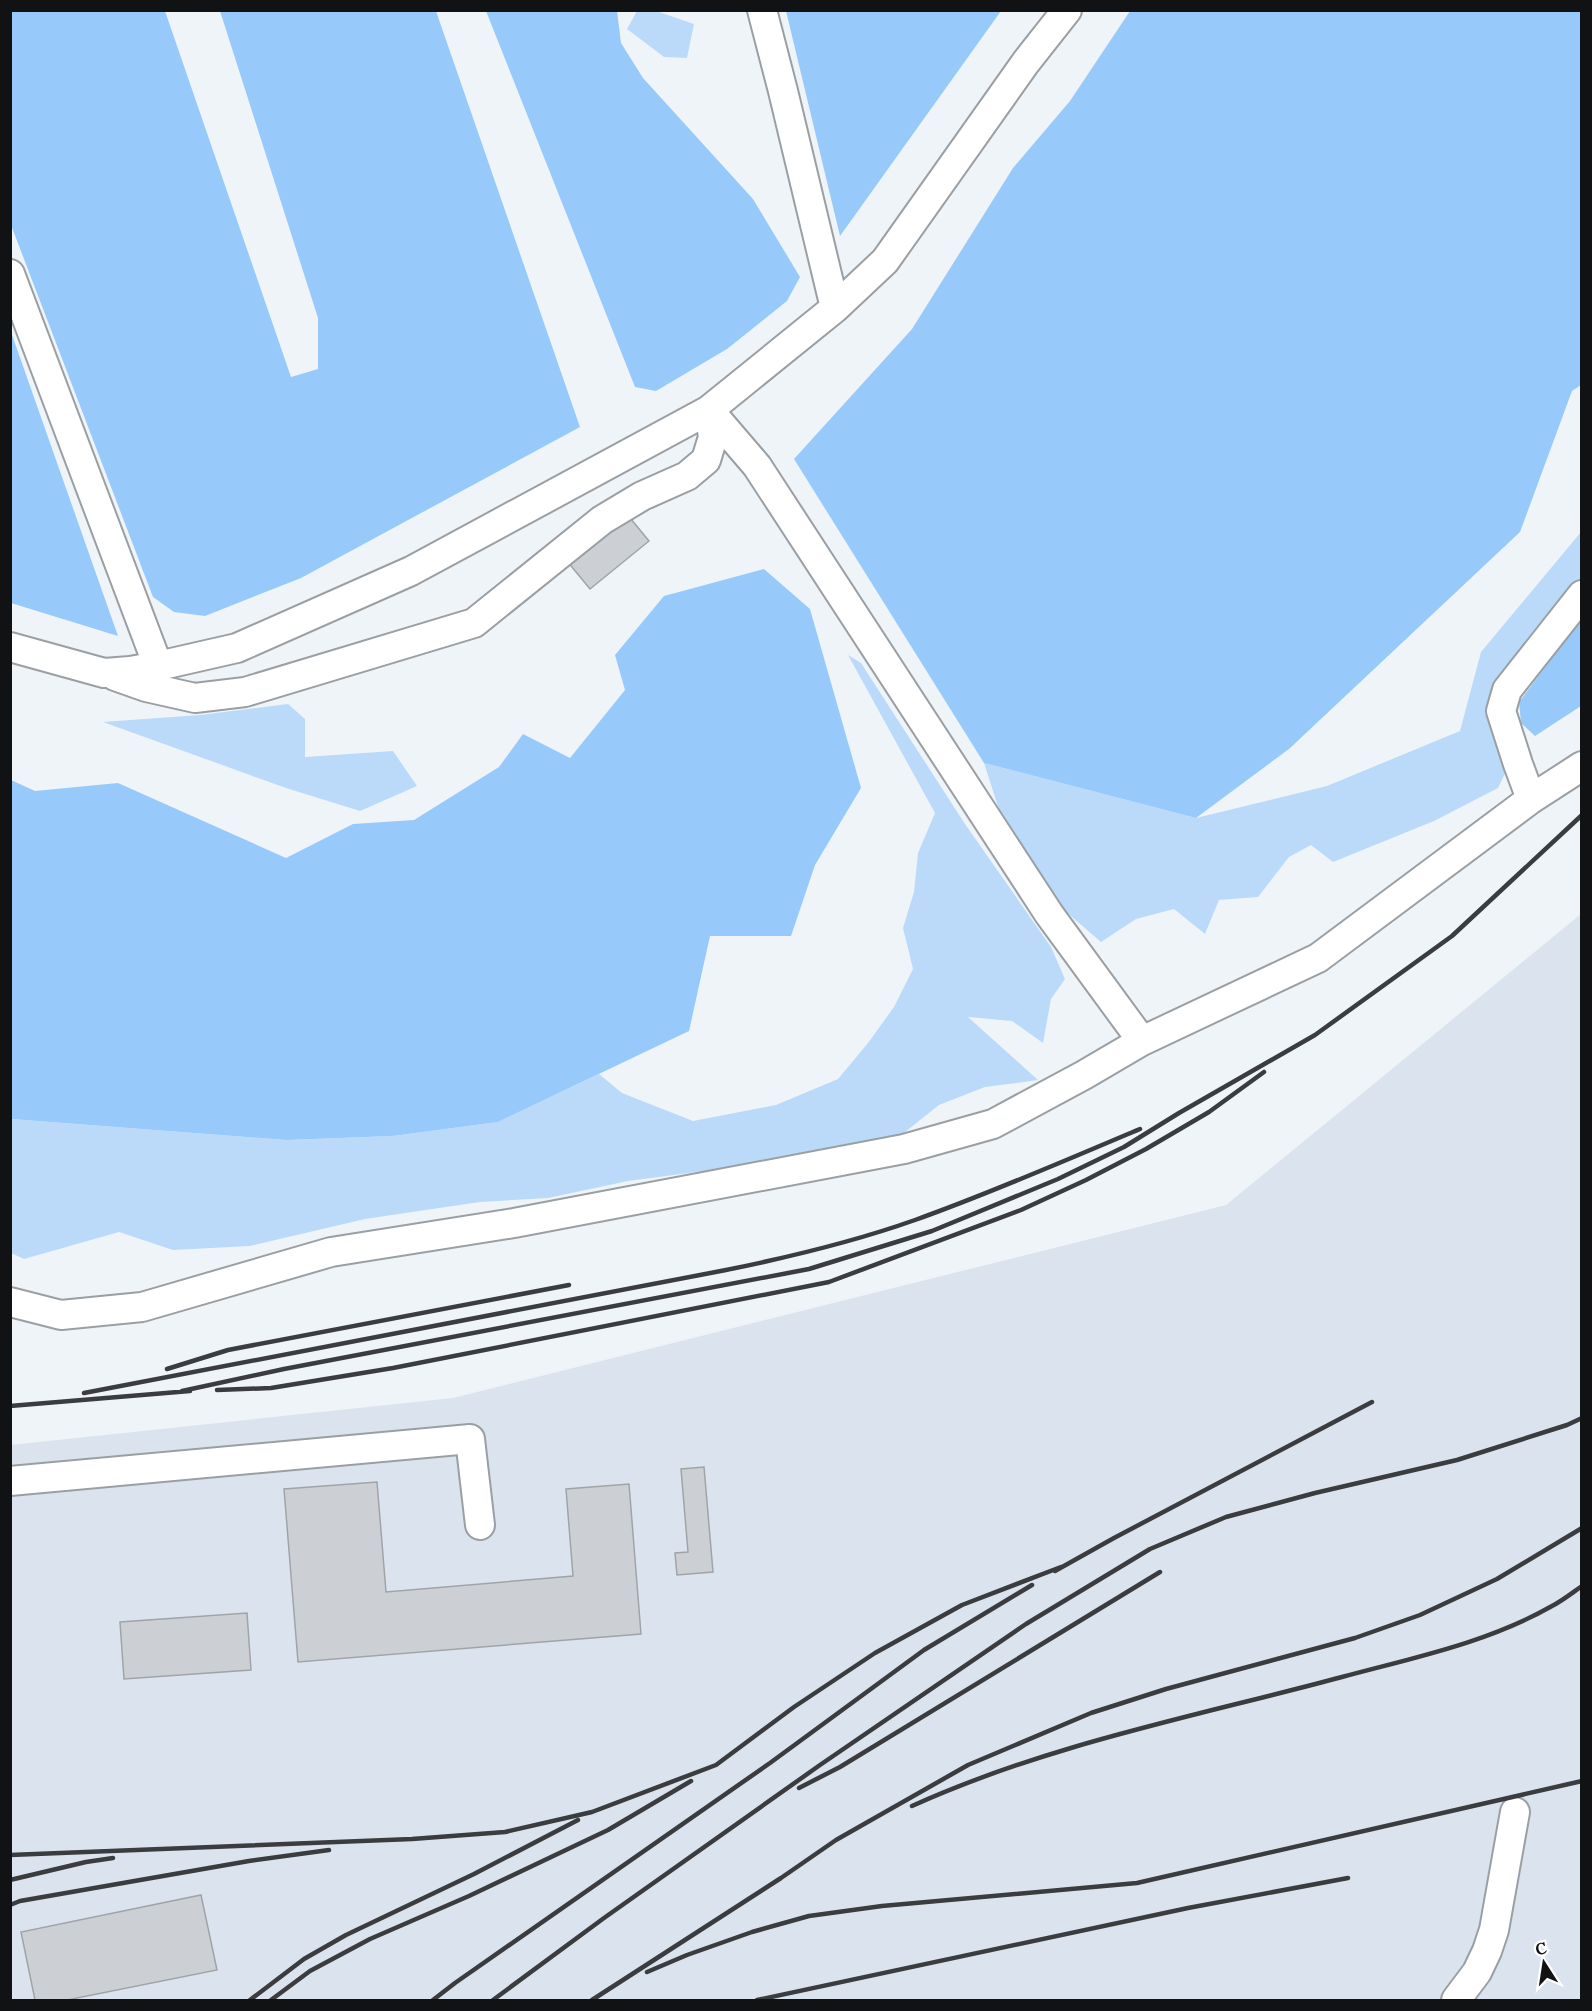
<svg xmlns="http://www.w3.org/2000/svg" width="1592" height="2011" viewBox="0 0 1592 2011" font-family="Lora,serif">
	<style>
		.built { fill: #dbe4ee }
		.green { fill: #bbdaf9 }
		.water { fill: #97cafb }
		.building { fill: #ccd0d5; stroke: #a0a4a8; stroke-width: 1.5 }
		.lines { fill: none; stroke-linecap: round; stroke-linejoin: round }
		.minor-casing { stroke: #9a9fa3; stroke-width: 32 }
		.minor { stroke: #fff; stroke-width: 28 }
		.rail { stroke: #3a3c3f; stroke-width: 4.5 }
	</style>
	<rect width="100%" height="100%" fill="#eff4f9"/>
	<path class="built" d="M 1581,914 L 1581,2000 L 11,2000 L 10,1445 L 453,1398 L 1226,1205 Z"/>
	<path class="green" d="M 637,11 L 656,11 L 694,24 L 687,58 L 664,57 L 627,29 Z
		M 1581,532 L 1581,578 L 1494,687 L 1508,767 L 1498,788 L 1434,821 L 1333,862 L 1311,845 L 1289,857 L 1258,897 L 1219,900 L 1205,934 L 1174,909 L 1136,919 L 1101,942 L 1064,910 L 1003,822 L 984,763 L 1196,818 L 1327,786 L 1460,731 L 1481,652 Z
		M 848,655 L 861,663 L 965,824 L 1051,947 L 1065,979 L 1051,999 L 1043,1043 L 1012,1021 L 968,1017 L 1038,1080 L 985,1087 L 939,1105 L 900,1136 L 757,1164 L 628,1181 L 548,1198 L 480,1202 L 365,1219 L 250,1246 L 173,1250 L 119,1232 L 24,1259 L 11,1253 L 10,1119 L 287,1140 L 393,1136 L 498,1122 L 599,1074 L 622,1093 L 693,1121 L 776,1105 L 838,1079 L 868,1043 L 894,1007 L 913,969 L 903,928 L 914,892 L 918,853 L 935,813 Z
		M 288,704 L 305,719 L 305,757 L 393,751 L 417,786 L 360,811 L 286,788 L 103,722 L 200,715 Z"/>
	<path class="water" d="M 11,10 L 165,11 L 291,377 L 318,369 L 318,318 L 220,11 L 436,11 L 580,427 L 301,578 L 205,616 L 174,612 L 153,597 L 11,225 Z
		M 486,11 L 617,11 L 621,43 L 643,78 L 753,199 L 800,277 L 787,301 L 727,349 L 656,391 L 635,387 Z
		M 786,11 L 1001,11 L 840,236 Z
		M 1130,11 L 1581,11 L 1581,385 L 1572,391 L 1520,532 L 1289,749 L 1196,818 L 984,763 L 794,459 L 912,329 L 1013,168 L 1070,101 Z
		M 10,332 L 11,332 L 118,636 L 11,603 Z
		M 764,569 L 810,609 L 861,788 L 815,865 L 791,936 L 710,936 L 689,1031 L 498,1122 L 393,1136 L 287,1140 L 11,1119 L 11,780 L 35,791 L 118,783 L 286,858 L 353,824 L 414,820 L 499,767 L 523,734 L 570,758 L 625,690 L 615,655 L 664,596 Z
		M 1581,619 L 1581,706 L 1535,736 L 1521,723 L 1519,702 Z"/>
	<path class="building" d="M 626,513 L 649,541 L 590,589 L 567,561 Z
		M 704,1467 L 713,1572 L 677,1575 L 675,1553 L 688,1552 L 681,1469 Z
		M 377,1482 L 386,1592 L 573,1576 L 566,1489 L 629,1484 L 641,1634 L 298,1662 L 284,1489 Z
		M 247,1613 L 251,1670 L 124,1679 L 120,1622 Z
		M 201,1895 L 217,1970 L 67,2000 L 35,2000 L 21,1932 Z"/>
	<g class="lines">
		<g class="minor-casing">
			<path id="minor" d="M 762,10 L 783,91 L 835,308
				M 10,274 L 158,666
				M 709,410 L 757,466 L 1049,914 L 1142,1041
				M 10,647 L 104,673 L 130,671 L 158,666 L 237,648 L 411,571 L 709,410 L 835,308 L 885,261 L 1026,62 L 1067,10
				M 115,676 L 146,687 L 195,698 L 245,692 L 474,623 L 602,520 L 642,496 L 687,476 L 706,460 L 713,437 L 709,410
				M 1531,799 L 1518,764 L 1501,711 L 1507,690 L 1582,595
				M 10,1302 L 61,1315 L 142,1307 L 331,1252 L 514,1223 L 904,1149 L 993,1124 L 1084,1075 L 1142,1041 L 1318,958 L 1531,799 L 1582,766
				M 10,1481 L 470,1439 L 480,1525
				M 1456,2000 L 1477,1972 L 1487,1951 L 1494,1930 L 1515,1812"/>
		</g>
		<use href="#minor" class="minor"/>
		<path class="rail" d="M 167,1369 L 228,1350 L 569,1285
			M 217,1390 L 271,1388 L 393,1368 L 829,1282 L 1021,1210 L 1086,1180 L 1146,1149 L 1209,1112 L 1264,1072
			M 182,1391 L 284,1369 L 809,1269 L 932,1231 L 1058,1179 L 1124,1147 L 1179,1113 L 1315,1035 L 1452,936 L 1582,815
			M 84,1393 L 726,1270 C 790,1257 853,1242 915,1220 C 991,1193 1066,1160 1140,1129
			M 10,1406 L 190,1391
			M 1055,1571 L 1114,1538 L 1372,1402
			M 799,1788 L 840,1767 L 1160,1572
			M 912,1806 C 1049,1744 1197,1716 1342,1677 C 1412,1658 1487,1643 1552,1606 C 1562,1601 1572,1593 1582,1586
			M 10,1855 L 412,1839 L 505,1832 L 592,1812 L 716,1765 L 794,1707 L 875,1653 L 962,1605 L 1061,1567
			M 10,1880 L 86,1862 L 113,1858
			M 10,1905 L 20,1901 L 249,1861 L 329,1850
			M 647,1972 L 687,1955 L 752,1932 L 809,1916 L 882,1906 L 1137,1883 L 1582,1781
			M 250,2000 L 304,1959 L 346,1935 L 474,1874 L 578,1820
			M 271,2000 L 310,1971 L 370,1939 L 469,1896 L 608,1830 L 691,1781
			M 433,2000 L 455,1983 L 770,1763 L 924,1650 L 1032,1585
			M 493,2000 L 604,1918 L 820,1765 L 1026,1624 L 1150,1549 L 1226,1517 L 1315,1493 L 1457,1460 L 1567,1425 L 1582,1418
			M 592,2000 L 781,1878 L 836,1840 L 968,1765 L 1091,1713 L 1166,1689 L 1355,1638 L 1420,1615 L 1497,1579 L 1582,1528
			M 757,2000 L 1188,1908 L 1348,1878"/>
	</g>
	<rect width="1592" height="2011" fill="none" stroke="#111214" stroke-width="24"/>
	<g transform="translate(1544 1963) rotate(348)" stroke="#ffffff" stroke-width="4.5" paint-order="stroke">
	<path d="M0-4.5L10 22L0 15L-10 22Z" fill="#111214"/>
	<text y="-9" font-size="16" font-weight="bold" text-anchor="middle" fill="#111214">С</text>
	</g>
</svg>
